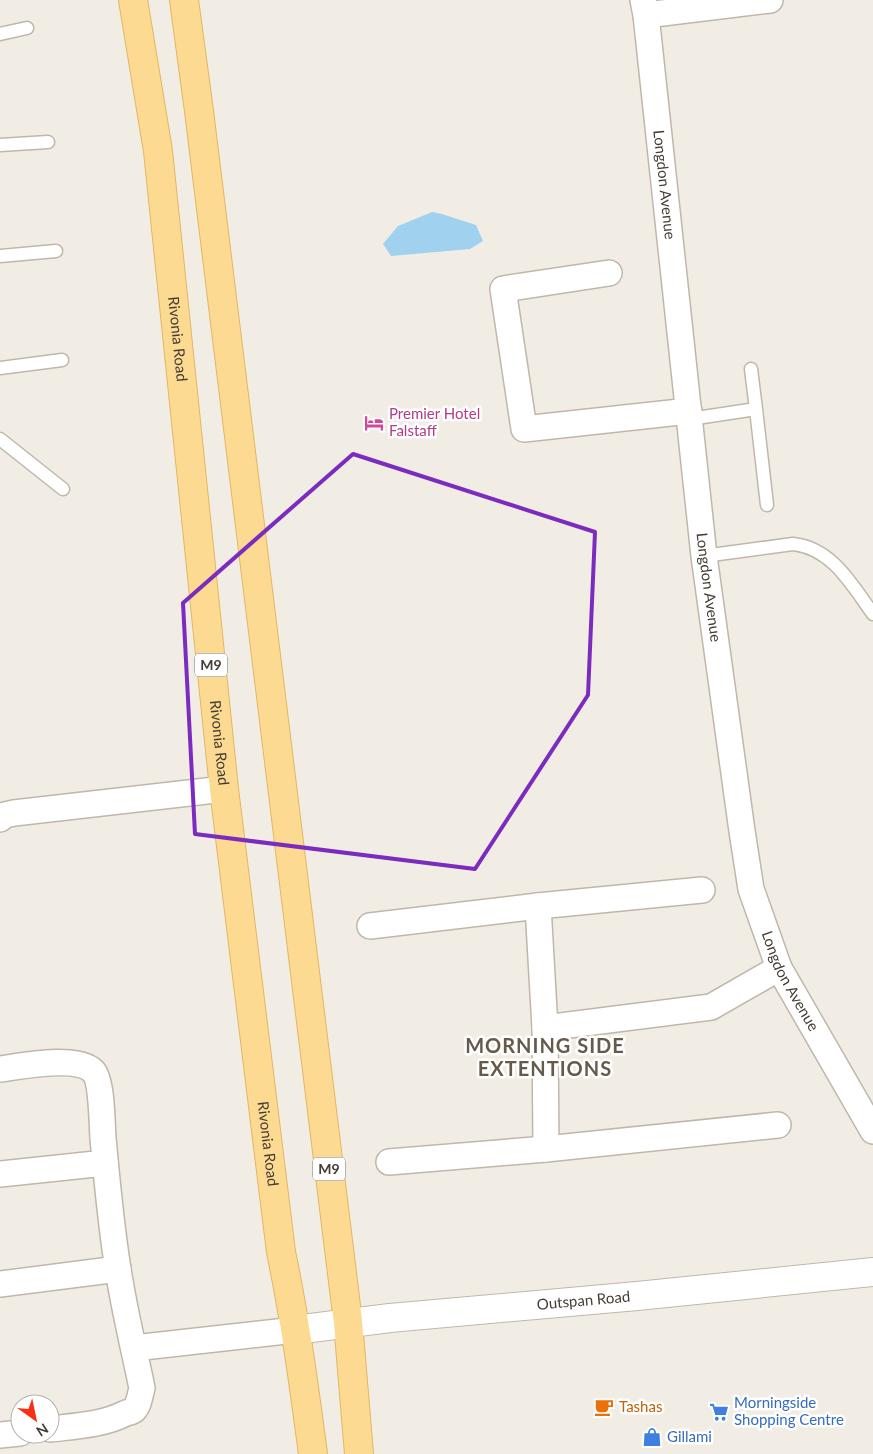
<svg xmlns="http://www.w3.org/2000/svg" width="873" height="1454" viewBox="0 0 873 1454" font-family="Lato,sans-serif">
	<style>
		.water { fill: #a0d1ef }
		.lines { fill: none; stroke-linecap: round; stroke-linejoin: round }
		.service-casing { stroke: #c0b7aa; stroke-width: 15 }
		.minor-casing { stroke: #c0b7aa; stroke-width: 28 }
		.tertiary-casing { stroke: #c0b7aa; stroke-width: 30 }
		.primary-casing { stroke: #e1b762; stroke-width: 30 }
		.service { stroke: #fff; stroke-width: 12 }
		.minor { stroke: #fff; stroke-width: 25 }
		.tertiary { stroke: #fff; stroke-width: 28 }
		.primary { stroke: #fdda92; stroke-width: 28 }
		.marked { fill: none; stroke: #7b2cbf; stroke-width: 4; stroke-linejoin: round }
		.labels { text-anchor: middle; stroke-width: 5; stroke-linejoin: round; paint-order: stroke }
		.shield { fill: #fff; stroke: #7c7771; stroke-width: 1 }
		.shield-label { font-size: 14px; font-weight: bold; fill: #443d34 }
		.street-label { font-size: 15px; fill: #443d34; stroke: #fff }
		.hotel-label { font-size: 15px; fill: #b23c85; stroke: #fff; text-anchor: start }
		.shop-label { font-size: 15px; fill: #366cbe; stroke: #fff; text-anchor: start }
		.food-label { font-size: 15px; fill: #c56008; stroke: #fff; text-anchor: start }
		.district-label { font-size: 20px; font-weight: bold; letter-spacing: 1px; fill: #665a4b; stroke: #fff }
	</style>
	<rect width="100%" height="100%" fill="#f2ede4"/>
	<path class="water" d="M 432,212 L 442,214 L 476,225 L 483,241 L 470,249 L 391,256 L 383,244 L 398,226 Z"/>
	<g class="lines">
		<g class="service-casing">
			<path id="service" d="M 0,34 L 27,28
				M 0,145 L 48,142
				M 0,256 L 56,251
				M 0,368 L 62,360
				M 751,369 L 756,409
				M 690,419 L 756,409 L 767,505
				M 0,439 L 63,489
				M 704,556 L 793,544 C 832,548 852,585 873,614"/>
		</g>
		<g class="minor-casing">
			<g id="minor">
				<path id="s1" d="M 643,0 L 646,15 L 704,556 L 742,831 L 751,889 L 779,968 L 873,1131"/>
				<path d="M 646,15 L 770,0"/>
				<path d="M 609,273 L 503,289 L 524,429 L 689,411"/>
				<path d="M 0,819 L 5,815 L 14,813 L 224,789"/>
				<path d="M 538,906 L 545,1028"/>
				<path d="M 370,926 L 538,906 L 702,890"/>
				<path d="M 0,1069 C 22,1066 76,1055 93,1071 C 102,1080 102,1124 103,1138 C 107,1181 111,1226 118,1269 C 124,1309 134,1349 142,1388 C 140,1395 139,1405 134,1410 C 132,1412 129,1412 126,1413 C 103,1425 76,1426 50,1429"/>
				<path d="M 546,1149 L 545,1028 L 711,1007 L 779,968"/>
				<path d="M 389,1162 L 546,1149 L 778,1125"/>
				<path d="M 0,1174 L 105,1163"/>
				<path d="M 0,1284 L 118,1269"/>
				<path d="M 134,1348 L 295,1330"/>
				<path d="M 0,1435 L 20,1433"/>
			</g>
		</g>
		<g class="tertiary-casing">
			<g id="tertiary">
				<path id="s2" d="M 295,1330 L 390,1318 L 637,1296 L 873,1272"/>
			</g>
		</g>
		<g class="primary-casing">
			<g id="primary">
				<path id="s3" d="M 133,0 L 158,151 L 224,789 L 281,1252 C 295,1319 304,1386 313,1454"/>
				<path d="M 184,0 L 199,111 L 348,1322 L 359,1454"/>
			</g>
		</g>
		<use href="#service" class="service"/>
		<use href="#minor" class="minor"/>
		<use href="#tertiary" class="tertiary"/>
		<use href="#primary" class="primary"/>
	</g>
	<path class="marked" d="M 353,454 L 595,532 L 588,695 L 475,869 L 195,834 L 183,603 Z"/>
	<defs>
		<g id="hotel-bare" transform="scale(1.5)"><path d="M-6-4.5h1.5V1H6V5H4.5V3h-9V5H-6ZM-4 0a1.8 1.8 0 1 1 3.6 0ZM.5 0V-2.5h3Q6-2.5 6 0Z" fill="#d1479c" stroke="#fff" stroke-width="2.5" paint-order="stroke"/></g>
		<g id="cafe-bare" transform="scale(1.5)"><path d="M-5.5-4.5H6V0H3Q3 3.5 0 3.5H-2.5Q-5.5 3.5-5.5 0ZM3-3.2v2h1.7v-2ZM-6 4.5H4V6H-6Z" fill="#e8710a" stroke="#fff" stroke-width="2.5" paint-order="stroke"/></g>
		<g id="supermarket-bare" transform="scale(1.5)"><path d="M-6-5.5h2.5l.6 2H6L4.5 2H-2.5L-4.4-4H-6ZM-1.5 3.2a1.3 1.3 0 1 0 .1 0ZM3 3.2a1.3 1.3 0 1 0 .1 0Z" fill="#3f7fe0" stroke="#fff" stroke-width="2.5" paint-order="stroke"/></g>
		<g id="shop-bare" transform="scale(1.5)"><path d="M-5-2.5h2.3a2.7 3.5 0 0 1 5.4 0H5L5.5 6h-11ZM-1.5-2.5h3a1.5 2.3 0 0 0-3 0Z" fill="#3f7fe0" stroke="#fff" stroke-width="2.5" paint-order="stroke"/></g>
	</defs>
	<g fill-rule="evenodd">
		<use href="#hotel-bare" x="374" y="423"/>
		<use href="#cafe-bare" x="604" y="1407"/>
		<use href="#supermarket-bare" x="719" y="1412"/>
		<use href="#shop-bare" x="652" y="1437"/>
	</g>
	<g class="labels">
		<g class="shield">
			<rect x="195" y="653.5" width="32" height="23" rx="4"/>
			<rect x="313" y="1157.5" width="32" height="23" rx="4"/>
		</g>
		<g class="shield-label">
			<text x="211" y="670">M9</text>
			<text x="329" y="1174">M9</text>
		</g>
		<g class="street-label">
			<text dy="5" stroke="none"><textPath href="#s1" startOffset="186">Longdon Avenue</textPath></text>
			<text dy="5" stroke="none"><textPath href="#s3" startOffset="342">Rivonia Road</textPath></text>
			<text dy="5" stroke="none"><textPath href="#s1" startOffset="591">Longdon Avenue</textPath></text>
			<text dy="5" stroke="none"><textPath href="#s3" startOffset="748">Rivonia Road</textPath></text>
			<text dy="5" stroke="none"><textPath href="#s1" startOffset="996">Longdon Avenue</textPath></text>
			<text dy="5" stroke="none"><textPath href="#s3" startOffset="1152">Rivonia Road</textPath></text>
			<text dy="5" stroke="none"><textPath href="#s2" startOffset="290">Outspan Road</textPath></text>
		</g>
		<g class="hotel-label">
			<text x="389" y="419">Premier Hotel<tspan x="389" dy="17">Falstaff</tspan></text>
		</g>
		<g class="shop-label">
			<text x="734" y="1408">Morningside<tspan x="734" dy="17">Shopping Centre</tspan></text>
			<text x="667" y="1442">Gillami</text>
		</g>
		<g class="food-label">
			<text x="619" y="1412">Tashas</text>
		</g>
		<g class="district-label">
			<text x="545" y="1053">MORNING SIDE<tspan x="545" dy="23">EXTENTIONS</tspan></text>
		</g>
	</g>
	<g transform="translate(35 1419) rotate(147)"><circle r="24" fill="#ffffff" stroke="#b4b1ae"/>
	<path d="M0-4L9 19L0 12L-9 19Z" fill="#f72f16"/>
	<text y="-8" font-size="14" font-weight="bold" text-anchor="middle" fill="#443d34">N</text>
	</g>
</svg>
